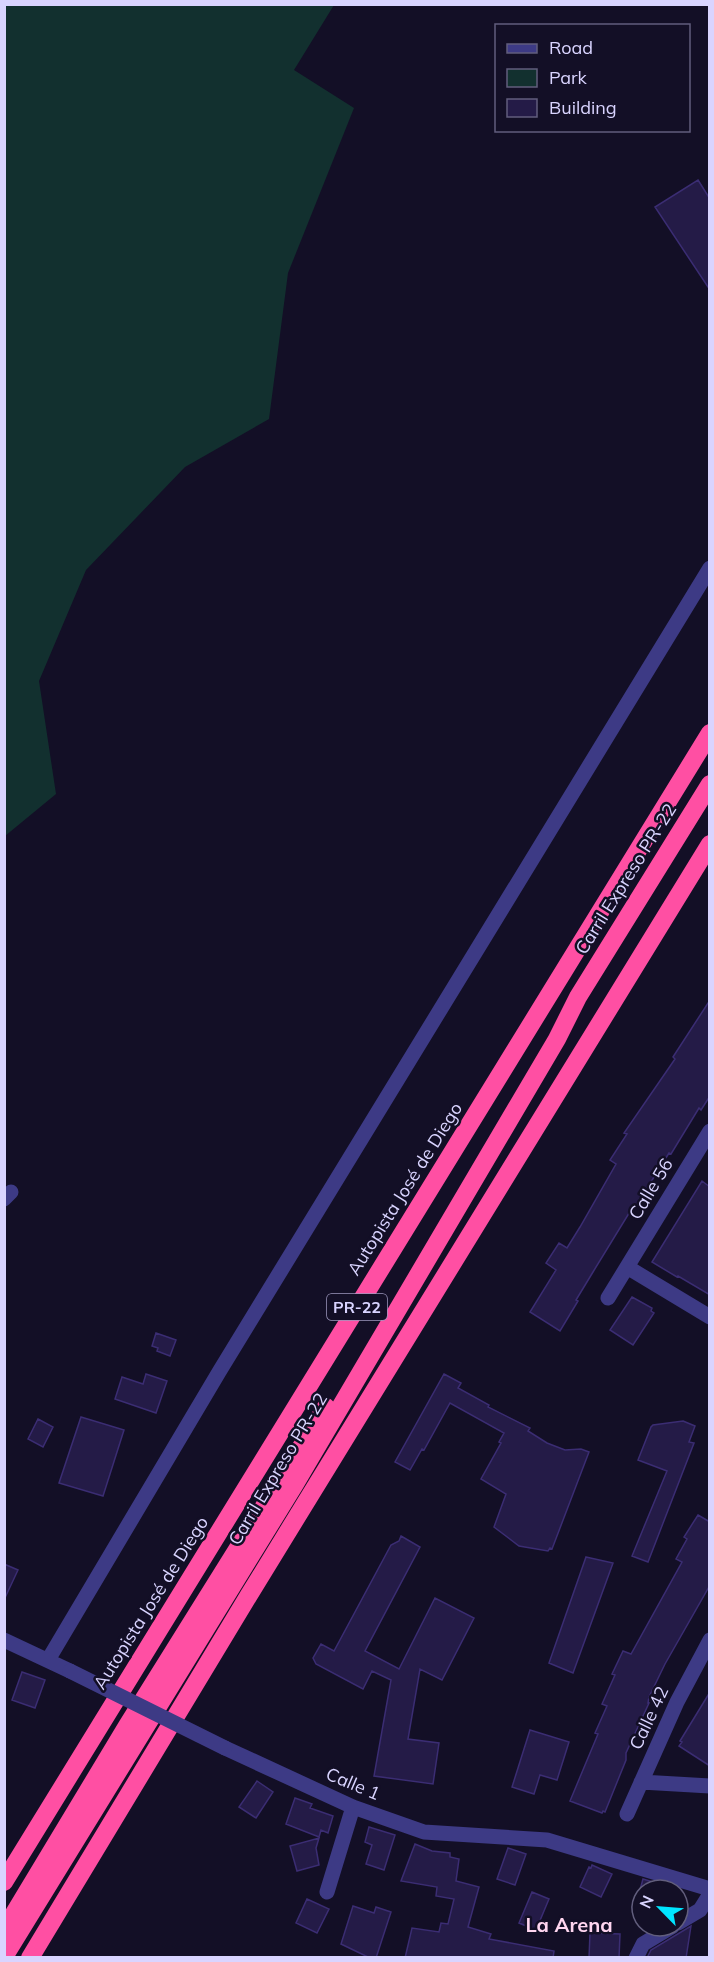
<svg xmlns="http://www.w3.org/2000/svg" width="714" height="1962" viewBox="0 0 714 1962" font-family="Mulish,sans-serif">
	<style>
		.green { fill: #12302f }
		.building { fill: #241b47; stroke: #3b2d73; stroke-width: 1.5 }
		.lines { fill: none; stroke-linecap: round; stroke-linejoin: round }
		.street { stroke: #3d3a85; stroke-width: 15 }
		.highway { stroke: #ff4fa3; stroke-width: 18 }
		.street-bridge { stroke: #3d3a85; stroke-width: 15 }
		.labels { text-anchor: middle; stroke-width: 5; stroke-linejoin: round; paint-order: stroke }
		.shield { fill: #130f26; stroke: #9e99be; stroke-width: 1.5 }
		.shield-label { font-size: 16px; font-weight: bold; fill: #d9d4ff }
		.street-label { font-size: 18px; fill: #d9d4ff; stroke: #130f26 }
		.neighbourhood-label { font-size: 20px; font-weight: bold; fill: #ffd6f0; stroke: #130f26 }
	</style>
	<rect width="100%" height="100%" fill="#130f26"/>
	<path class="green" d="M 5,4 L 334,5 L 294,70 L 354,108 L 288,273 L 269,419 L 185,467 L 86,570 L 39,681 L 56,794 L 5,836 Z"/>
	<path class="building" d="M 698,180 L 710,199 L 710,290 L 655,207 Z
		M 710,1000 L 710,1096 L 701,1110 L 699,1108 L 671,1154 L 669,1153 L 636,1206 L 634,1205 L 593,1272 L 576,1300 L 578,1301 L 560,1331 L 530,1312 L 556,1270 L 546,1263 L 559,1243 L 567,1248 L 580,1227 L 616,1164 L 610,1160 L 627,1134 L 624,1133 L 675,1059 L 673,1057 Z
		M 702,1181 L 710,1187 L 710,1295 L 678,1276 L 677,1277 L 652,1262 Z
		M 632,1297 L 652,1308 L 651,1311 L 654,1313 L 633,1345 L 610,1330 Z
		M 156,1333 L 176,1340 L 170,1356 L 157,1351 L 158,1348 L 152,1346 Z
		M 146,1374 L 167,1381 L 156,1413 L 115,1399 L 122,1377 L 143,1384 Z
		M 444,1374 L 461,1383 L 458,1388 L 489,1405 L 488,1407 L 530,1428 L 528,1431 L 547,1443 L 565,1450 L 581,1449 L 589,1452 L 552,1549 L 550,1548 L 548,1551 L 519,1546 L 494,1527 L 506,1494 L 481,1479 L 501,1443 L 499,1442 L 504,1433 L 450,1403 L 424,1450 L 422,1449 L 410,1470 L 395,1462 Z
		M 81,1417 L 124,1430 L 103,1496 L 59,1483 Z
		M 38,1419 L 53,1427 L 43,1447 L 28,1439 Z
		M 683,1421 L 695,1426 L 689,1442 L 694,1443 L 648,1562 L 632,1556 L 667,1471 L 638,1460 L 651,1427 L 653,1425 Z
		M 698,1515 L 710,1522 L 710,1585 L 665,1664 L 649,1697 L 648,1703 L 649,1703 L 626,1753 L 626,1760 L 605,1812 L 603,1811 L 602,1813 L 570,1801 L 598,1734 L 595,1733 L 607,1706 L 602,1704 L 615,1675 L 612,1674 L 623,1651 L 631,1654 L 682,1562 L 676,1559 L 687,1539 L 684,1537 Z
		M 401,1536 L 420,1547 L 365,1651 L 399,1669 L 435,1598 L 474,1618 L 442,1680 L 420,1669 L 408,1739 L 439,1743 L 433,1784 L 374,1776 L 391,1680 L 372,1671 L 363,1689 L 316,1664 L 313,1658 L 321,1644 L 334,1651 L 391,1545 L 399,1541 Z
		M 586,1557 L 613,1563 L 573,1673 L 549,1663 Z
		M 4,1564 L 18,1570 L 4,1600 Z
		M 22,1672 L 45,1680 L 35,1708 L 12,1700 Z
		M 710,1692 L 710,1766 L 679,1746 L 682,1742 L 680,1741 Z
		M 530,1730 L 569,1742 L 557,1780 L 540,1775 L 534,1794 L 512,1787 Z
		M 257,1781 L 273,1792 L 256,1818 L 239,1807 Z
		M 295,1798 L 312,1804 L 310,1808 L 333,1816 L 328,1833 L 321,1830 L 319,1837 L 286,1824 Z
		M 369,1827 L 395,1835 L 384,1870 L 366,1864 L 372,1845 L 365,1842 Z
		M 319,1838 L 316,1848 L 319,1865 L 297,1871 L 290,1846 Z
		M 415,1844 L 432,1851 L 450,1853 L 450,1857 L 459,1859 L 456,1881 L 479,1887 L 468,1927 L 491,1934 L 489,1939 L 554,1951 L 553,1958 L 405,1958 L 412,1928 L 439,1932 L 441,1923 L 448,1924 L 454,1899 L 436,1896 L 437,1887 L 401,1881 Z
		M 508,1848 L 526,1854 L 515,1885 L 497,1879 Z
		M 592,1865 L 612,1874 L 601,1897 L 580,1887 L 589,1867 L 591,1868 Z
		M 643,1879 L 679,1890 L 640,1890 Z
		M 532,1892 L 549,1899 L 536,1930 L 519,1923 Z
		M 307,1899 L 329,1909 L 317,1933 L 296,1923 Z
		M 353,1906 L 374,1913 L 376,1907 L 391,1912 L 376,1958 L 370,1958 L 341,1944 Z
		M 691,1926 L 686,1958 L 647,1958 L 651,1950 Z
		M 590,1933 L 620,1934 L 619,1958 L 589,1958 Z"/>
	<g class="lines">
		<path class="street" d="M 4,1199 L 11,1192
			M 627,1267 L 710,1317
			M 608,1298 L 710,1131
			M 4,1640 L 70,1671
			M 48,1660 L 219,1372 L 710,568
			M 225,1748 L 353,1807 L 424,1832 L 547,1840 L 710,1889
			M 641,1782 L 710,1786
			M 627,1814 L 677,1702 L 710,1640
			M 327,1892 L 353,1807
			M 678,1923 L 700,1910 L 710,1894
			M 636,1958 L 643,1944 L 673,1926"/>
		<path class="highway" d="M 4,1882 L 710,733
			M 4,1930 L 127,1726 L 326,1407
			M 4,1957 L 295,1484 L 557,1039 L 578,997 L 710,784
			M 30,1958 L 249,1595 L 710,844"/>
		<path class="street-bridge" d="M 70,1671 L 225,1748"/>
	</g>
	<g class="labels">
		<rect class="shield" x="327" y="1294" width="60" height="26" rx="4.5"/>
		<g class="shield-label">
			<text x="357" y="1313">PR-22</text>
		</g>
		<g class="street-label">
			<text transform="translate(626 879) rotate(-58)" y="6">Carril Expreso PR-22</text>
			<text transform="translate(405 1189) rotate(-58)" y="6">Autopista José de Diego</text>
			<text transform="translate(651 1189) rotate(-59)" y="6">Calle 56</text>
			<text transform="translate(278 1469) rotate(-59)" y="6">Carril Expreso PR-22</text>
			<text transform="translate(151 1603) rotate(-58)" y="6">Autopista José de Diego</text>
			<text transform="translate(649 1718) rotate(-65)" y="6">Calle 42</text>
			<text transform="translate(353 1784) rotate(23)" y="6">Calle 1</text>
		</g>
		<g class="neighbourhood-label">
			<text x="569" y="1932">La Arena</text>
		</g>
	</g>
	<rect width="714" height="1962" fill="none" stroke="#d9d4ff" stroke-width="12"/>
	<rect x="495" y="24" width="195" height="108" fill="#130f26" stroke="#625e7d" stroke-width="1.5"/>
	<rect x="507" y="44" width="30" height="9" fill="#3d3a85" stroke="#625e7d" stroke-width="1.5"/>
	<text x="549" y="54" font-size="18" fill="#d9d4ff">Road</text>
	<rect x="507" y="69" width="30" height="18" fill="#12302f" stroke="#625e7d" stroke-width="1.5"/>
	<text x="549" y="84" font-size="18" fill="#d9d4ff">Park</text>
	<rect x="507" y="99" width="30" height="18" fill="#241b47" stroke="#625e7d" stroke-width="1.5"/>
	<text x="549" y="114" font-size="18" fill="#d9d4ff">Building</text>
	<g transform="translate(660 1908) rotate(295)"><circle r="28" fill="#130f26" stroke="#625e7d" stroke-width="1.5"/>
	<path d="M0-4.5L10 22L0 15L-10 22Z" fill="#00e5ff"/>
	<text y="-9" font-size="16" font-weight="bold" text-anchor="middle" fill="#d9d4ff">N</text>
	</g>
</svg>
